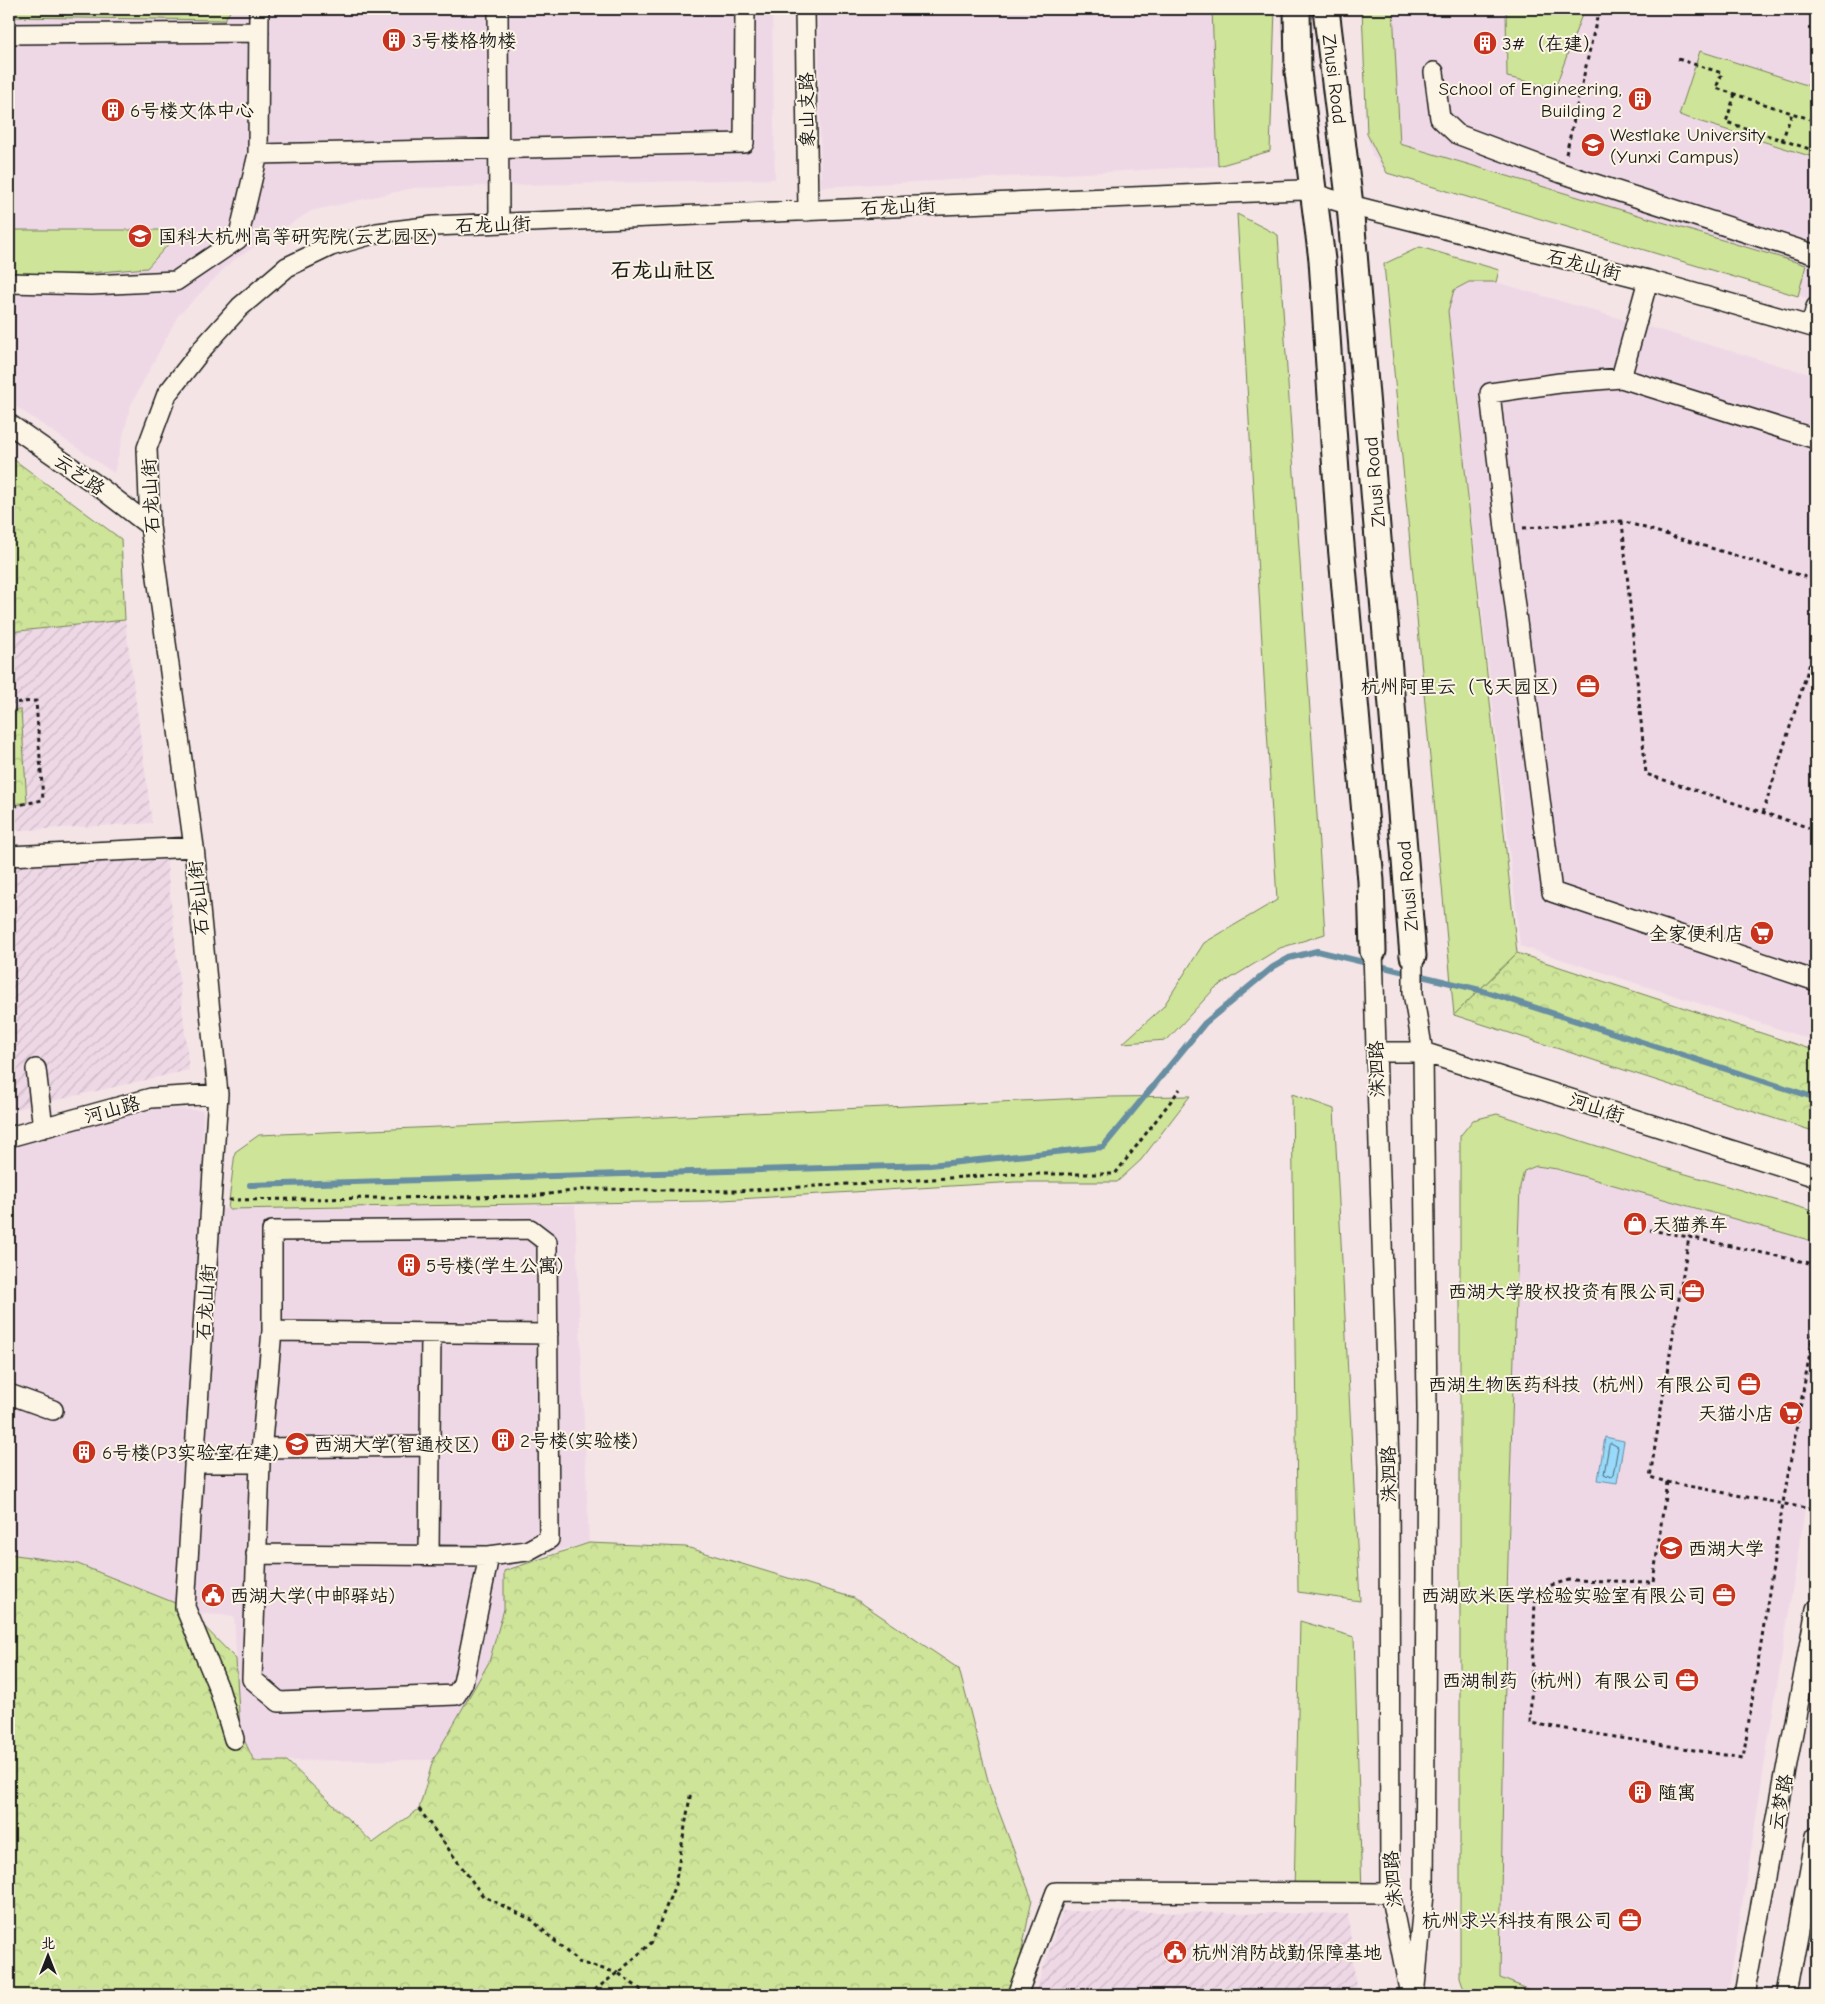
<svg xmlns="http://www.w3.org/2000/svg" width="1825" height="2004" viewBox="0 0 1825 2004" font-family="'Comic Neue','LXGW WenKai TC',sans-serif">
	<style>
		.built { fill: #efd8e6 }
		.industrial { fill: url(#industrial-furrows) }
		.green { fill: #cee499; stroke: #75805a }
		.forest { fill: url(#forest-crowns); stroke: #75805a }
		.water { fill: #99dafb; stroke: #678ea2 }
		.lines { fill: none; stroke-linecap: round; stroke-linejoin: round }
		.shore { stroke: #4e6875; stroke-width: 1 }
		.stream { stroke: #678ea2; stroke-width: 6 }
		.minor-casing { stroke: #1c1c1c; stroke-width: 22 }
		.major-casing { stroke: #1c1c1c; stroke-width: 29 }
		.path { stroke: #1c1c1c; stroke-width: 3; stroke-dasharray: 4 4; stroke-linecap: butt }
		.minor { stroke: #fcf5e5; stroke-width: 19 }
		.major { stroke: #fcf5e5; stroke-width: 25 }
		.labels { text-anchor: middle; stroke-width: 4; stroke-linejoin: round; paint-order: stroke }
		.poi-label { font-size: 19px; fill: #1c1c1c; stroke: #fcf5e5; text-anchor: start }
		.street-label { font-size: 19px; fill: #1c1c1c; stroke: #fcf5e5 }
		.quarter-label { font-size: 21px; font-weight: bold; fill: #1c1c1c; stroke: #fcf5e5 }
	</style>
	<defs>
		<pattern id="industrial-furrows" width="10" height="10" patternUnits="userSpaceOnUse" patternTransform="scale(1.25)"><rect width="10" height="10" fill="#efd8e6"/><path d="M-1 1l2-2M0 10L10 0M9 11l2-2" fill="none" stroke="#ccb9c5"/></pattern>
		<pattern id="forest-crowns" width="20" height="18" patternUnits="userSpaceOnUse" patternTransform="scale(1.25)"><rect width="20" height="18" fill="#cee499"/><path d="M2 6a3 3 0 1 1 6 0M12 15a3 3 0 1 1 6 0" fill="none" stroke="#b0c383"/></pattern>
	</defs>
	<rect width="100%" height="100%" fill="#f4e4e6"/>
	<filter id="ink" filterUnits="userSpaceOnUse"><feTurbulence type="fractalNoise" baseFrequency=".02" numOctaves="2"/><feDisplacementMap in="SourceGraphic" scale="10" xChannelSelector="R" yChannelSelector="G"/><feConvolveMatrix kernelMatrix="1 2 1 2 8 2 1 2 1" color-interpolation-filters="sRGB"/></filter>
	<g filter="url(#ink)">
		<path class="built" d="M 9,9 L 772,9 L 775,179 L 414,188 L 311,211 L 231,262 L 178,316 L 131,405 L 114,473 L 9,402 Z
			M 818,9 L 1212,9 L 1218,166 L 821,187 Z
			M 1362,9 L 1816,9 L 1816,301 L 1387,173 L 1372,155 L 1367,134 Z
			M 1469,282 L 1496,282 L 1816,376 L 1816,1041 L 1520,946 L 1448,311 L 1453,291 Z
			M 148,1108 L 203,1110 L 202,1207 L 228,1209 L 575,1205 L 589,1543 L 525,1558 L 505,1571 L 504,1609 L 489,1662 L 433,1760 L 254,1761 L 240,1731 L 234,1616 L 190,1613 L 78,1564 L 9,1554 L 9,1146 Z
			M 1536,1166 L 1557,1169 L 1816,1242 L 1816,1441 L 1728,1995 L 1543,1995 L 1500,1978 L 1502,1808 L 1519,1193 L 1524,1171 Z"/>
		<path class="industrial" d="M 125,620 L 152,823 L 9,831 L 9,632 Z
			M 166,857 L 189,1070 L 9,1111 L 9,866 Z
			M 1063,1911 L 1348,1914 L 1357,1995 L 1034,1995 Z"/>
		<path class="green" d="M 9,9 L 232,9 L 224,20 L 9,17 Z
			M 1212,9 L 1275,9 L 1270,151 L 1218,166 Z
			M 1362,9 L 1393,9 L 1400,144 L 1806,265 L 1798,296 L 1387,173 L 1367,134 Z
			M 1506,9 L 1584,9 L 1555,88 L 1507,77 Z
			M 1700,51 L 1816,88 L 1816,158 L 1679,115 Z
			M 1237,214 L 1278,235 L 1325,934 L 1280,948 L 1215,988 L 1167,1040 L 1123,1043 L 1163,1007 L 1204,943 L 1277,900 Z
			M 9,230 L 181,230 L 147,268 L 9,280 Z
			M 1420,247 L 1499,270 L 1496,282 L 1469,282 L 1454,290 L 1448,311 L 1517,953 L 1454,1015 L 1384,264 Z
			M 1292,1094 L 1334,1109 L 1360,1601 L 1298,1592 Z
			M 1190,1096 L 1141,1160 L 1117,1182 L 1016,1182 L 706,1201 L 228,1209 L 235,1152 L 259,1135 L 1110,1097 Z
			M 1497,1114 L 1672,1170 L 1816,1212 L 1816,1242 L 1557,1169 L 1536,1166 L 1524,1171 L 1520,1187 C 1510,1451 1503,1714 1500,1978 L 1543,1995 L 1466,1995 L 1460,1977 L 1460,1136 L 1473,1120 Z
			M 1300,1621 L 1354,1637 L 1362,1893 L 1294,1893 Z"/>
		<path class="forest" d="M 9,456 L 121,539 L 125,620 L 9,632 Z
			M 9,710 L 21,710 L 27,803 L 9,806 Z
			M 1517,953 L 1816,1051 L 1816,1132 L 1454,1015 Z
			M 589,1543 L 686,1547 L 854,1598 L 959,1669 L 990,1788 L 1032,1899 L 1013,1995 L 9,1995 L 9,1554 L 78,1564 L 185,1607 L 236,1659 L 240,1731 L 254,1761 L 287,1761 L 373,1843 L 419,1809 L 433,1760 L 489,1662 L 504,1609 L 504,1571 Z"/>
		<path class="water" d="M 1605,1437 L 1624,1441 L 1617,1483 L 1598,1480 Z"/>
		<g class="lines">
			<path class="shore" d="M 1611,1443 L 1618,1447 L 1613,1475 L 1611,1477 L 1604,1474 L 1609,1445 Z"/>
			<path class="stream" d="M 250,1185 L 930,1165 L 1103,1147 L 1205,1023 L 1273,967 L 1289,958 L 1317,951 L 1480,990 L 1816,1098"/>
			<g class="minor-casing">
				<path id="minor" d="M 259,9 L 258,154 L 744,143 L 745,9
					M 498,9 L 499,223
					M 805,9 L 808,211
					M 9,34 L 259,32
					M 1434,72 L 1440,118 L 1457,134 L 1561,173 L 1816,255
					M 9,283 L 91,285 L 176,281 L 238,239 L 258,154
					M 1811,326 L 1816,307
					M 1621,378 L 1648,280
					M 9,424 L 98,486 L 150,526
					M 1816,439 L 1621,378 L 1560,383 L 1490,393 L 1505,529 L 1552,892 L 1816,981
					M 9,856 L 194,847
					M 1373,951 L 1389,1467 L 1390,1893 L 1410,1995
					M 1413,956 L 1413,993 L 1423,1052 L 1427,1408 L 1424,1894 L 1415,1986
					M 1376,1052 L 1423,1052 L 1816,1177
					M 36,1069 L 43,1128
					M 9,1137 L 151,1098 L 218,1094
					M 272,1331 L 548,1334
					M 9,1394 L 53,1410
					M 261,1448 L 430,1446
					M 194,1463 L 260,1463 L 272,1331 L 272,1231 L 530,1229 L 547,1242 L 549,1539 L 527,1551 L 489,1556 L 463,1683 L 456,1695 L 279,1702 L 252,1679 L 260,1463
					M 256,1554 L 489,1556
					M 429,1555 L 431,1333
					M 234,1739 L 219,1689 L 185,1607 L 218,1094 L 194,847 L 150,526 L 147,448 L 167,394 L 203,348 L 240,307 L 287,267 L 331,246 L 377,233 L 434,226 L 1302,190 L 1350,205 L 1648,280 L 1816,328
					M 1017,1995 L 1056,1892 L 1390,1893
					M 1744,1995 L 1816,1609
					M 1787,1995 L 1816,1836"/>
			</g>
			<g class="major-casing">
				<path id="major" d="M 1297,9 L 1298,72 L 1322,260 L 1340,533 L 1371,881 L 1373,951
					M 1326,9 L 1350,205 L 1413,956"/>
			</g>
			<path class="path" d="M 1678,59 L 1722,73 L 1716,88 L 1816,121
				M 1735,94 L 1726,122 L 1816,151
				M 1782,141 L 1792,113
				M 1566,154 L 1599,9
				M 1622,521 L 1646,774 L 1816,830
				M 1523,528 L 1622,521 L 1816,580
				M 9,703 L 36,701 L 43,800 L 9,807
				M 1763,813 L 1816,644
				M 229,1200 L 533,1196 L 589,1189 L 737,1191 L 1012,1174 L 1115,1174 L 1180,1089
				M 1650,1230 L 1689,1237
				M 1816,1267 L 1814,1264 L 1689,1237 L 1650,1477 L 1667,1482 L 1816,1510
				M 1667,1482 L 1653,1582 L 1569,1580 L 1548,1586 L 1535,1602 L 1530,1723 L 1743,1758 L 1783,1503 L 1816,1319
				M 419,1809 L 483,1896 L 532,1920 L 578,1962 L 618,1973
				M 588,1995 L 617,1973
				M 648,1995 L 618,1973 L 652,1942 L 675,1885 L 691,1791"/>
			<use href="#minor" class="minor"/>
			<use href="#major" class="major"/>
		</g>
	</g>
	<defs>
		<g id="building-disc" transform="scale(1.25)"><circle r="9.5" fill="#c8321e" stroke="#fcf5e5"/><path d="M-4-6H4V6H1V3H-1V6H-4ZM-2.5-4.3h1.7v1.8h-1.7ZM.8-4.3h1.7v1.8H.8ZM-2.5-1h1.7V.8h-1.7ZM.8-1h1.7V.8H.8Z" fill="#fff"/></g>
		<g id="university-disc" transform="scale(1.25)"><circle r="9.5" fill="#c8321e" stroke="#fcf5e5"/><path d="M0-5L7-2L0 1L-7-2ZM-4 1L0 2.5L4 1V4Q0 6-4 4Z" fill="#fff"/></g>
		<g id="office-disc" transform="scale(1.25)"><circle r="9.5" fill="#c8321e" stroke="#fcf5e5"/><path d="M-6-3h4V-5.5h4V-3h4V5H-6ZM-1-4.5V-3h2v-1.5ZM-6 0V1H6V0Z" fill="#fff"/></g>
		<g id="supermarket-disc" transform="scale(1.25)"><circle r="9.5" fill="#c8321e" stroke="#fcf5e5"/><path d="M-6-5.5h2.5l.6 2H6L4.5 2H-2.5L-4.4-4H-6ZM-1.5 3.2a1.3 1.3 0 1 0 .1 0ZM3 3.2a1.3 1.3 0 1 0 .1 0Z" fill="#fff"/></g>
		<g id="shop-disc" transform="scale(1.25)"><circle r="9.5" fill="#c8321e" stroke="#fcf5e5"/><path d="M-5-2.5h2.3a2.7 3.5 0 0 1 5.4 0H5L5.5 6h-11ZM-1.5-2.5h3a1.5 2.3 0 0 0-3 0Z" fill="#fff"/></g>
		<g id="civic-disc" transform="scale(1.25)"><circle r="9.5" fill="#c8321e" stroke="#fcf5e5"/><path d="M-.6-6.5H3V-4.5H.6V-3L4-1V1h2V6H-6V1h2V-1L-.6-3ZM-1.2 2.5V6h2.4V2.5Z" fill="#fff"/></g>
	</defs>
	<g fill-rule="evenodd">
		<use href="#building-disc" x="394" y="40"/>
		<use href="#building-disc" x="1485" y="43"/>
		<use href="#building-disc" x="1640" y="99"/>
		<use href="#building-disc" x="113" y="110"/>
		<use href="#university-disc" x="1593" y="145"/>
		<use href="#university-disc" x="140" y="236"/>
		<use href="#office-disc" x="1588" y="686"/>
		<use href="#supermarket-disc" x="1762" y="933"/>
		<use href="#shop-disc" x="1635" y="1224"/>
		<use href="#building-disc" x="409" y="1265"/>
		<use href="#office-disc" x="1693" y="1291"/>
		<use href="#office-disc" x="1749" y="1384"/>
		<use href="#supermarket-disc" x="1791" y="1413"/>
		<use href="#building-disc" x="503" y="1440"/>
		<use href="#university-disc" x="297" y="1444"/>
		<use href="#building-disc" x="84" y="1452"/>
		<use href="#university-disc" x="1671" y="1548"/>
		<use href="#civic-disc" x="213" y="1595"/>
		<use href="#office-disc" x="1724" y="1595"/>
		<use href="#office-disc" x="1687" y="1680"/>
		<use href="#building-disc" x="1640" y="1792"/>
		<use href="#office-disc" x="1630" y="1920"/>
		<use href="#civic-disc" x="1175" y="1952"/>
	</g>
	<g class="labels">
		<g class="poi-label">
			<text x="412" y="47">3号楼格物楼</text>
			<text x="1502" y="50">3#（在建）</text>
			<text x="1622" y="95" text-anchor="end">School of Engineering,<tspan x="1622" dy="22">Building 2</tspan></text>
			<text x="130" y="117">6号楼文体中心</text>
			<text x="1610" y="141">Westlake University<tspan x="1610" dy="22">(Yunxi Campus)</tspan></text>
			<text x="158" y="243">国科大杭州高等研究院(云艺园区)</text>
			<text x="1570" y="693" text-anchor="end">杭州阿里云（飞天园区）</text>
			<text x="1744" y="940" text-anchor="end">全家便利店</text>
			<text x="1652" y="1231">天猫养车</text>
			<text x="426" y="1272">5号楼(学生公寓)</text>
			<text x="1676" y="1298" text-anchor="end">西湖大学股权投资有限公司</text>
			<text x="1732" y="1391" text-anchor="end">西湖生物医药科技（杭州）有限公司</text>
			<text x="1774" y="1420" text-anchor="end">天猫小店</text>
			<text x="520" y="1447">2号楼(实验楼)</text>
			<text x="314" y="1451">西湖大学(智通校区)</text>
			<text x="102" y="1459">6号楼(P3实验室在建)</text>
			<text x="1688" y="1555">西湖大学</text>
			<text x="230" y="1602">西湖大学(中邮驿站)</text>
			<text x="1706" y="1602" text-anchor="end">西湖欧米医学检验实验室有限公司</text>
			<text x="1670" y="1687" text-anchor="end">西湖制药（杭州）有限公司</text>
			<text x="1658" y="1799">随寓</text>
			<text x="1612" y="1927" text-anchor="end">杭州求兴科技有限公司</text>
			<text x="1192" y="1959">杭州消防战勤保障基地</text>
		</g>
		<g class="street-label">
			<text transform="translate(1335 79) rotate(83)" y="7">Zhusi Road</text>
			<text transform="translate(806 110) rotate(-91)" y="7">象山支路</text>
			<text transform="translate(898 206) rotate(-3)" y="7">石龙山街</text>
			<text transform="translate(493 224) rotate(-2)" y="7">石龙山街</text>
			<text transform="translate(1584 264) rotate(14)" y="7">石龙山街</text>
			<text transform="translate(80 474) rotate(35)" y="7">云艺路</text>
			<text transform="translate(1374 482) rotate(-95)" y="7">Zhusi Road</text>
			<text transform="translate(150 496) rotate(-93)" y="7">石龙山街</text>
			<text transform="translate(1407 886) rotate(-95)" y="7">Zhusi Road</text>
			<text transform="translate(198 898) rotate(-95)" y="7">石龙山街</text>
			<text transform="translate(1376 1069) rotate(-92)" y="7">洙泗路</text>
			<text transform="translate(1597 1107) rotate(18)" y="7">河山街</text>
			<text transform="translate(112 1109) rotate(-15)" y="7">河山路</text>
			<text transform="translate(205 1302) rotate(-86)" y="7">石龙山街</text>
			<text transform="translate(1388 1474) rotate(-91)" y="7">洙泗路</text>
			<text transform="translate(1780 1802) rotate(-79)" y="7">云梦路</text>
			<text transform="translate(1392 1879) rotate(-94)" y="7">洙泗路</text>
		</g>
		<g class="quarter-label">
			<text x="663" y="277">石龙山社区</text>
		</g>
	</g>
	<rect width="1825" height="2004" fill="none" stroke="#fcf5e5" stroke-width="30"/>
	<rect x="15" y="15" width="1795" height="1974" fill="none" stroke="#1c1c1c" stroke-width="2" filter="url(#ink)"/>
	<g transform="translate(48 1956)" stroke="#fcf5e5" stroke-width="4" paint-order="stroke">
	<path d="M0-4L9 19L0 12L-9 19Z" fill="#1c1c1c"/>
	<text y="-8" font-size="14" font-weight="bold" text-anchor="middle" fill="#1c1c1c">北</text>
	</g>
</svg>
